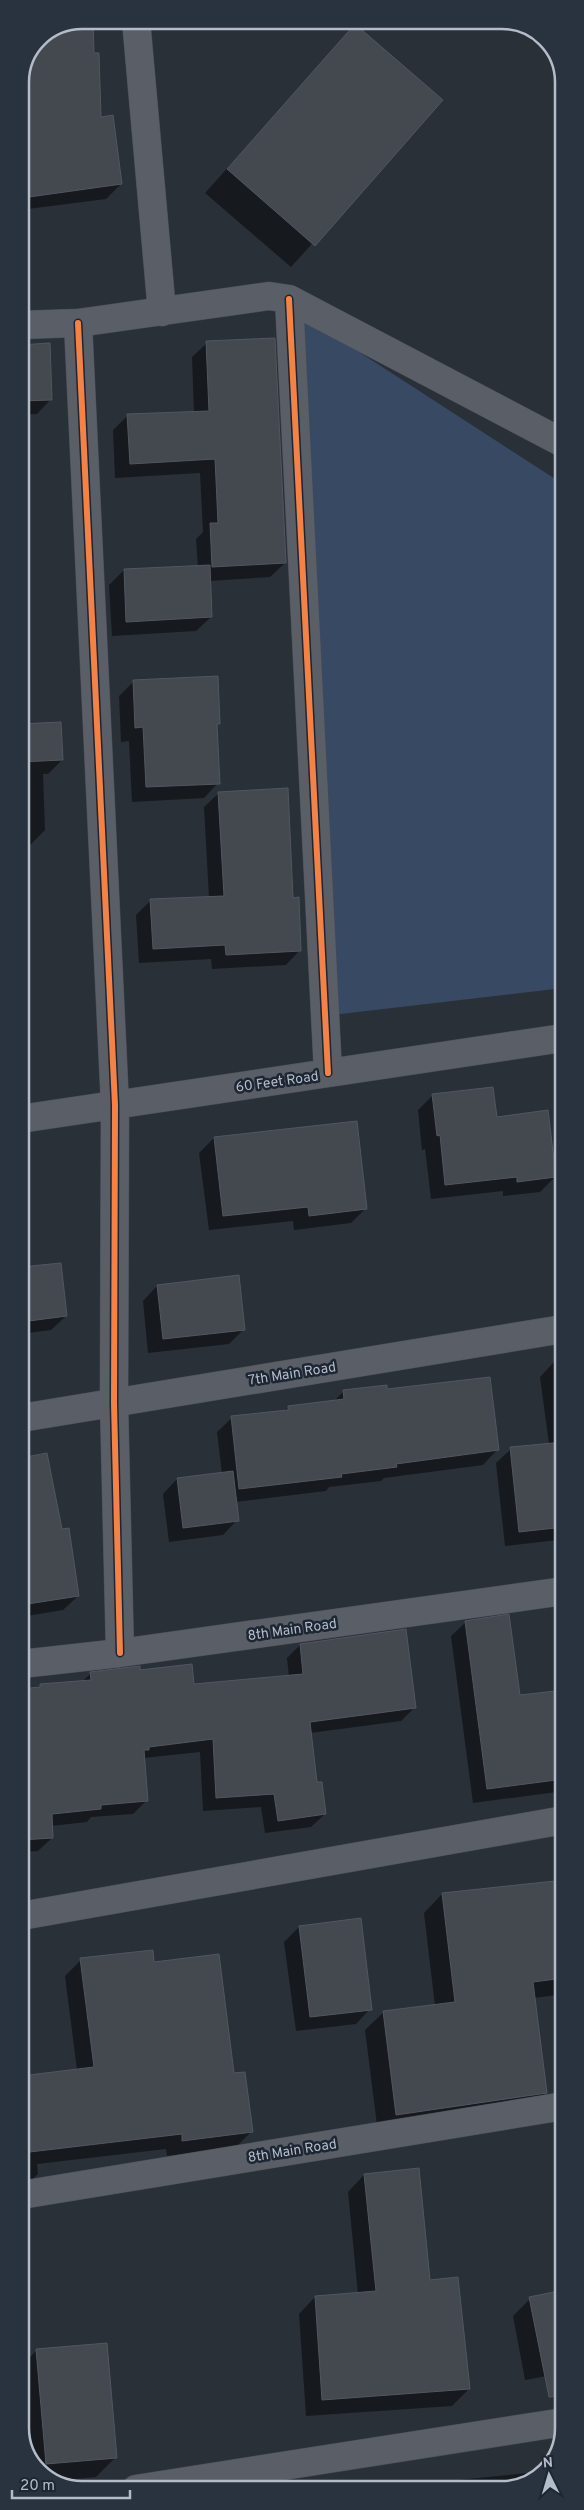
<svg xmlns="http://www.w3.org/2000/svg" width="584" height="2510" viewBox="0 0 584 2510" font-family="Overpass,sans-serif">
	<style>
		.water { fill: #384963 }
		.shadow { fill: #0007 }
		.building { fill: #444950; stroke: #52575f }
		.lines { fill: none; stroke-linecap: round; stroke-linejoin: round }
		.minor-casing { stroke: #484c53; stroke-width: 29 }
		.minor { stroke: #5a5e66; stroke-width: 28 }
		.cycleway-casing { stroke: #1d2633; stroke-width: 9 }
		.cycleway { stroke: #f48246; stroke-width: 6 }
		.labels { text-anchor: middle; stroke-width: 5; stroke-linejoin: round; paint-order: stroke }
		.street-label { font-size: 14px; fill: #b4bcc9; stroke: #1d2633 }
		.rim { fill: none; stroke: #b4bcc9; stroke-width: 2.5 }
	</style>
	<rect width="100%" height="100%" fill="#2a3038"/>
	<path class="water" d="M 302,315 L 563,484 L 563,988 L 332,1015 Z"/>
	<path class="shadow" d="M 81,20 L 93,54 L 100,118 L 121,184 L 106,199 L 20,210 L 20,81 L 38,38 Z
		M 355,26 L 442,100 L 291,267 L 205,193 Z
		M 207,343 L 285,563 L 270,577 L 209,581 L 211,617 L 196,631 L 112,636 L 109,585 L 124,570 L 198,567 L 196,539 L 203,532 L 200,473 L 115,478 L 113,430 L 128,415 L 194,413 L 192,357 Z
		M 20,346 L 51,399 L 37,414 L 20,415 Z
		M 20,512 L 25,512 L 28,564 L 20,571 Z
		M 133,682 L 219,723 L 216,726 L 218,783 L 204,798 L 132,802 L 129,741 L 121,742 L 119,696 Z
		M 20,725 L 62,760 L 48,774 L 43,774 L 45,830 L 31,844 L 20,845 Z
		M 219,793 L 292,899 L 300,950 L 286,965 L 212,969 L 211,959 L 139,963 L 136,915 L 151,900 L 209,898 L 204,807 Z
		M 432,1096 L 496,1118 L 555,1177 L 540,1192 L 503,1196 L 503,1191 L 431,1199 L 425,1149 L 422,1150 L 418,1110 Z
		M 356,1123 L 366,1208 L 351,1223 L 294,1230 L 293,1221 L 209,1230 L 199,1153 L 214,1138 Z
		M 60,1264 L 66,1316 L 51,1330 L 21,1334 L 21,1269 Z
		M 157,1286 L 244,1329 L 229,1344 L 148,1353 L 143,1301 Z
		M 563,1361 L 564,1535 L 558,1540 L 505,1546 L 496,1463 L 511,1449 L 549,1444 L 540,1377 L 554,1362 Z
		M 386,1386 L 386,1390 L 497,1450 L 483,1465 L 384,1478 L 381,1481 L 329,1487 L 326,1491 L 235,1502 L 237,1520 L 223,1535 L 169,1542 L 163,1494 L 177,1479 L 222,1474 L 217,1432 L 232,1418 L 283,1412 L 288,1407 L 333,1402 L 343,1392 Z
		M 46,1455 L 61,1530 L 78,1596 L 63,1610 L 21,1617 L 21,1460 Z
		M 466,1622 L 519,1696 L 564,1691 L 564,1791 L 473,1803 L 451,1636 Z
		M 300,1645 L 414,1708 L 401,1721 L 310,1733 L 316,1784 L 325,1814 L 311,1827 L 265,1833 L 261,1807 L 203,1811 L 200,1752 L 143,1758 L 147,1800 L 133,1814 L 91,1817 L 87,1822 L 51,1826 L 52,1838 L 38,1851 L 21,1852 L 21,1690 L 37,1688 L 41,1685 L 82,1682 L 91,1673 L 139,1671 L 193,1685 L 289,1677 L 287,1658 Z
		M 564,1881 L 564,1994 L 534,1998 L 546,2092 L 527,2111 L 378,2133 L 365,2030 L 384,2012 L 435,2006 L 424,1913 L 442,1894 Z
		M 359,1920 L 370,2009 L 356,2024 L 296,2031 L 284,1942 L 299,1927 Z
		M 81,1960 L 153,1963 L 252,2131 L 236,2147 L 167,2156 L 166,2149 L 37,2164 L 38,2174 L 21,2190 L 21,2073 L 25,2072 L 26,2077 L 77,2070 L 65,1976 Z
		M 564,2146 L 564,2224 L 554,2156 Z
		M 364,2175 L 429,2281 L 469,2389 L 452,2406 L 306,2416 L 299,2314 L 315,2297 L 358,2294 L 348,2192 Z
		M 530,2299 L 564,2373 L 525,2380 L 513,2316 Z
		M 37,2350 L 115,2458 L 96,2477 L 54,2481 L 41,2475 L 24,2445 L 21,2366 Z
		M 546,2471 L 514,2489 L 405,2489 L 410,2485 Z"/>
	<path class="building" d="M 81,20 L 93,20 L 94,53 L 99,53 L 101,117 L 113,115 L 122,184 L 29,197 L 20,131 L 20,81 L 38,38 Z
		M 355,24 L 443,100 L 315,246 L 227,169 Z
		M 275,338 L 286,563 L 212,567 L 210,523 L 218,523 L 215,459 L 130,464 L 127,414 L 209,411 L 206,341 Z
		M 50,343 L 52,400 L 20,401 L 20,345 Z
		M 210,565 L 212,617 L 126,622 L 124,569 Z
		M 218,676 L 220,724 L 217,724 L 220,784 L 146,787 L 143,727 L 135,728 L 133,680 Z
		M 61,722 L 63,760 L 20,762 L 20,724 Z
		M 288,788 L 293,898 L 299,897 L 301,951 L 226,955 L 225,945 L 153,949 L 150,899 L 224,896 L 218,792 Z
		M 493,1087 L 497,1117 L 548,1110 L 556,1177 L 517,1182 L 517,1177 L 445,1185 L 440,1135 L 437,1136 L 432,1094 Z
		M 357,1121 L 367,1209 L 309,1216 L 308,1207 L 223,1216 L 214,1137 Z
		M 61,1263 L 67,1316 L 21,1322 L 21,1267 Z
		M 239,1275 L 245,1330 L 163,1339 L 157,1285 Z
		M 490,1377 L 499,1450 L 396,1464 L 397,1467 L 341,1474 L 342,1477 L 239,1489 L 231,1416 L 288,1410 L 288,1406 L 344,1399 L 343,1390 L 387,1385 L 387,1389 Z
		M 564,1442 L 564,1527 L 519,1532 L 510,1447 Z
		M 47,1453 L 62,1529 L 69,1528 L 79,1596 L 21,1605 L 21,1458 Z
		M 233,1471 L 239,1521 L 183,1528 L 177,1478 Z
		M 509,1614 L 520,1695 L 564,1690 L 564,1779 L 487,1789 L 465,1621 Z
		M 406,1629 L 416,1708 L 310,1722 L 317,1782 L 322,1782 L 326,1814 L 278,1821 L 274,1794 L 216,1798 L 213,1739 L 149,1747 L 149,1750 L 144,1750 L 148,1801 L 101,1805 L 101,1809 L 52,1814 L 53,1838 L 21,1840 L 21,1689 L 40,1687 L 40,1684 L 91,1680 L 90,1672 L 140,1666 L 140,1670 L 192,1664 L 194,1684 L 303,1674 L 300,1644 Z
		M 564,1880 L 564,1978 L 533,1982 L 547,2093 L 396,2115 L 383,2011 L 455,2002 L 442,1893 Z
		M 361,1918 L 372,2010 L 310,2017 L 299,1926 Z
		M 153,1950 L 154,1962 L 219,1954 L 234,2073 L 245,2072 L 253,2132 L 182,2141 L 182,2134 L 21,2153 L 21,2076 L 94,2067 L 80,1958 Z
		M 419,2168 L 430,2280 L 458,2277 L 470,2389 L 322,2400 L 315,2296 L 376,2291 L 364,2174 Z
		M 564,2290 L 564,2396 L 549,2397 L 529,2297 Z
		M 107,2343 L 117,2458 L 46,2464 L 36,2349 Z"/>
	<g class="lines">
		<g class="minor-casing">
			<path id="minor" d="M 136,20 L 162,312
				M 289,299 L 328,1073
				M 78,323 L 115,1105 L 114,1403 L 120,1653
				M 20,325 L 78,323 L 269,296 L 289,299 L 563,443
				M 20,1119 L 563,1038
				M 21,1418 L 563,1329
				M 21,1664 L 120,1653 L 564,1591
				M 21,1916 L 564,1820
				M 21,2195 L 564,2106
				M 136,2489 L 564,2422"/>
		</g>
		<use href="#minor" class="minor"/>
		<g class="cycleway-casing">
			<path id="cycleway" d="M 289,299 L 328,1073
				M 78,323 L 115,1105 L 114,1403 L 120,1653"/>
		</g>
		<use href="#cycleway" class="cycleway"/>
	</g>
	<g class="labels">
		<g class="street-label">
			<text transform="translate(277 1081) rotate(-8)" y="5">60 Feet Road</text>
			<text transform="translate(292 1373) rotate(-9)" y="5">7th Main Road</text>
			<text transform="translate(292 1629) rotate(-8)" y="5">8th Main Road</text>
			<text transform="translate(292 2150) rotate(-9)" y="5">8th Main Road</text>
		</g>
	</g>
	<path d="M0 0H584V2510H0ZM82 29H502A53 53 0 0 1 555 82V2428A53 53 0 0 1 502 2481H82A53 53 0 0 1 29 2428V82A53 53 0 0 1 82 29Z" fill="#29323f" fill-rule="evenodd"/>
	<path class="rim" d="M82 29H502A53 53 0 0 1 555 82V2428A53 53 0 0 1 502 2481H82A53 53 0 0 1 29 2428V82A53 53 0 0 1 82 29Z"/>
	<g transform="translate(549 2475) rotate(355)" stroke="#1d2633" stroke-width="4" paint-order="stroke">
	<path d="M0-4L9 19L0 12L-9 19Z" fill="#b4bcc9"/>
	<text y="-8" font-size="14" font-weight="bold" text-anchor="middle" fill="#b4bcc9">N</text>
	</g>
	<path d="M12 2490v8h118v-8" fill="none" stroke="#b4bcc9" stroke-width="2.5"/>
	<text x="20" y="2490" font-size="15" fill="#b4bcc9" stroke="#1d2633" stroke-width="4" paint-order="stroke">20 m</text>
</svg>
